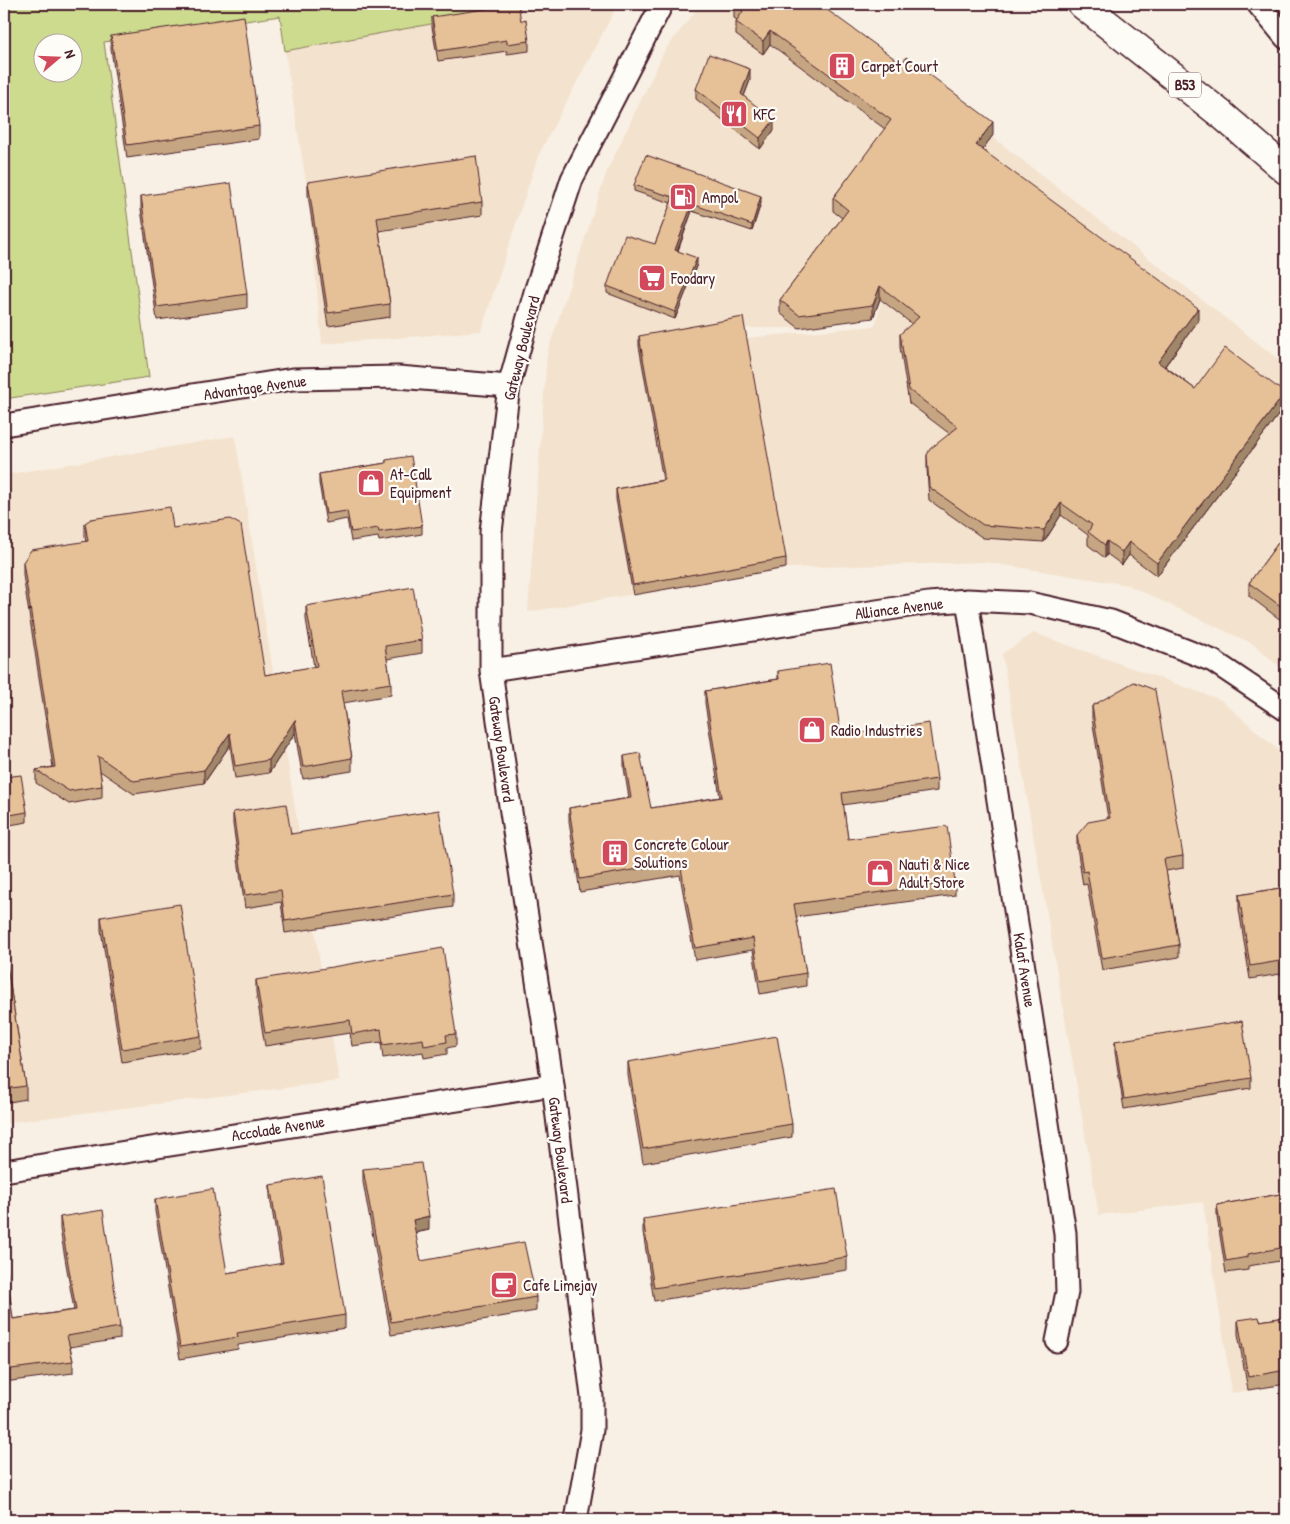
<svg xmlns="http://www.w3.org/2000/svg" width="1290" height="1524" viewBox="0 0 1290 1524" font-family="'Patrick Hand',sans-serif">
	<style>
		.built { fill: #f3e2cd; fill-rule: evenodd }
		.green { fill: #ccdb8e; stroke: #8b7d5c; fill-rule: evenodd }
		.lines { fill: none; stroke-linecap: round; stroke-linejoin: round }
		.minor-casing { stroke: #4a1f2b; stroke-width: 25 }
		.primary-casing { stroke: #4a1f2b; stroke-width: 31 }
		.minor { stroke: #fdfcf7; stroke-width: 21 }
		.primary { stroke: #fdfcf7; stroke-width: 28 }
		.wall { fill: #c6a682; stroke: #4a1f2b }
		.shaded-wall { fill: #a1876a; stroke: #4a1f2b }
		.building { fill: #e6c197; stroke: #4a1f2b }
		.labels { text-anchor: middle; stroke-width: 4.5; stroke-linejoin: round; paint-order: stroke }
		.shield { fill: #fdfcf7; stroke: #806168; stroke-width: 1 }
		.shield-label { font-size: 15px; font-weight: bold; fill: #4a1f2b }
		.poi-label { font-size: 16px; fill: #4a1f2b; stroke: #fdfcf7; text-anchor: start }
		.street-label { font-size: 16px; fill: #4a1f2b; stroke: #fdfcf7 }
	</style>
	<rect width="100%" height="100%" fill="#f8f0e4"/>
	<filter id="ink" filterUnits="userSpaceOnUse"><feTurbulence type="fractalNoise" baseFrequency=".02" numOctaves="2"/><feDisplacementMap in="SourceGraphic" scale="10" xChannelSelector="R" yChannelSelector="G"/><feConvolveMatrix kernelMatrix="1 2 1 2 8 2 1 2 1" color-interpolation-filters="sRGB"/></filter>
	<g filter="url(#ink)">
		<path class="built" d="M 539,4 L 618,4 L 538,156 L 481,331 L 322,344 L 308,195 L 285,51 Z
			M 701,4 L 821,4 L 1286,365 L 1286,672 L 1253,644 L 1128,585 L 985,562 L 786,568 L 528,612 L 547,354 L 607,171 L 665,50 ZM 886,284 L 875,326 L 746,338 L 744,328 L 799,328 Z
			M 235,436 L 339,1081 L 4,1123 L 4,475 Z
			M 1034,633 L 1221,700 L 1286,757 L 1286,1385 L 1232,1393 L 1203,1202 L 1099,1215 L 1002,654 Z"/>
		<path class="green" d="M 4,4 L 539,4 L 285,51 L 280,16 L 104,42 L 149,377 L 4,399 ZM 42,42 L 72,42 L 72,72 L 42,72 Z"/>
		<g class="lines">
			<g class="minor-casing">
				<path id="minor" d="M 1258,4 L 1286,38
					M 4,425 L 293,379 L 398,377 L 509,386
					M 967,600 L 1065,1233 L 1067,1292 L 1057,1341
					M 491,670 L 929,603 L 967,600 L 1029,603 L 1111,621 L 1213,661 L 1286,710
					M 4,1171 L 553,1085
					M 576,1520 L 592,1430 L 592,1397 L 553,1085 L 509,799 L 491,670 L 491,532 L 509,386 L 535,292 L 572,179 L 662,4"/>
			</g>
			<g class="primary-casing">
				<path id="primary" d="M 1082,4 L 1222,115 L 1286,170"/>
			</g>
			<use href="#minor" class="minor"/>
			<use href="#primary" class="primary"/>
		</g>
		<path class="wall" d="M 734,5 L 993,135 L 982,150 L 1198,321 L 1165,366 L 1195,389 L 1285,406 L 1157,576 L 1129,555 L 1122,565 L 1107,554 L 1105,558 L 1088,545 L 1088,535 L 1061,515 L 1044,542 L 983,538 L 929,500 L 927,468 L 927,455 L 950,434 L 909,403 L 900,347 L 900,334 L 912,324 L 880,299 L 873,318 L 799,328 L 780,313 L 780,300 L 842,218 L 833,211 L 833,198 L 885,129 L 770,44 L 763,54 L 736,35 L 736,22 L 737,20 L 734,18 Z
			M 432,17 L 521,21 L 529,41 L 529,51 L 507,54 L 507,51 L 438,61 L 432,27 Z
			M 111,36 L 259,126 L 259,139 L 127,158 L 111,49 Z
			M 750,80 L 744,96 L 774,130 L 760,149 L 696,99 L 696,89 Z
			M 308,182 L 482,202 L 482,215 L 379,231 L 390,304 L 390,317 L 328,326 L 308,195 Z
			M 634,185 L 761,203 L 752,231 L 692,211 L 678,251 L 697,264 L 675,319 L 607,293 L 607,286 L 655,244 L 671,203 L 634,191 Z
			M 141,196 L 247,294 L 247,308 L 157,320 L 141,209 Z
			M 639,336 L 786,558 L 786,568 L 633,595 L 616,499 L 616,489 L 663,480 L 639,346 Z
			M 386,460 L 422,526 L 422,534 L 379,541 L 378,537 L 351,541 L 347,519 L 326,523 L 319,483 L 319,474 L 386,463 Z
			M 85,523 L 173,528 L 265,675 L 314,667 L 306,619 L 306,606 L 422,640 L 422,653 L 387,659 L 391,683 L 391,695 L 343,703 L 352,758 L 352,771 L 303,779 L 295,733 L 269,773 L 235,778 L 230,745 L 204,783 L 134,794 L 100,771 L 102,786 L 102,798 L 69,804 L 36,783 L 36,770 L 53,767 L 23,575 L 23,562 L 86,542 L 85,536 Z
			M 1286,532 L 1286,624 L 1249,596 L 1249,583 Z
			M 778,671 L 841,736 L 937,779 L 937,791 L 843,805 L 848,839 L 955,882 L 955,895 L 796,917 L 806,973 L 806,986 L 760,994 L 753,950 L 695,960 L 680,875 L 580,892 L 569,821 L 569,808 L 629,798 L 624,768 L 624,756 L 651,808 L 720,797 L 705,703 L 705,691 L 778,679 Z
			M 1092,706 L 1183,856 L 1183,868 L 1166,871 L 1179,945 L 1179,957 L 1102,970 L 1087,884 L 1083,885 L 1077,847 L 1077,835 L 1108,818 L 1092,718 Z
			M 4,777 L 27,812 L 27,822 L 4,826 Z
			M 233,812 L 453,894 L 453,907 L 285,933 L 281,902 L 245,908 L 233,824 Z
			M 1286,887 L 1286,973 L 1250,979 L 1239,909 L 1239,895 Z
			M 101,917 L 201,1036 L 201,1049 L 122,1062 L 101,930 Z
			M 4,947 L 26,1086 L 26,1099 L 4,1103 Z
			M 256,980 L 456,1034 L 456,1046 L 447,1048 L 447,1054 L 424,1058 L 423,1052 L 383,1058 L 381,1042 L 352,1046 L 350,1033 L 265,1046 L 256,992 Z
			M 1115,1041 L 1251,1078 L 1251,1088 L 1124,1109 L 1115,1052 Z
			M 628,1062 L 792,1124 L 792,1137 L 643,1163 L 628,1075 Z
			M 1283,1121 L 1286,1121 L 1286,1152 L 1283,1134 Z
			M 363,1169 L 429,1230 L 415,1233 L 421,1261 L 536,1297 L 536,1311 L 391,1335 L 363,1182 Z
			M 270,1185 L 345,1315 L 345,1328 L 238,1345 L 238,1349 L 180,1359 L 155,1211 L 155,1199 L 227,1273 L 281,1264 L 270,1197 Z
			M 1286,1193 L 1286,1260 L 1248,1266 L 1248,1270 L 1226,1273 L 1217,1217 L 1217,1205 Z
			M 60,1217 L 120,1327 L 120,1339 L 70,1347 L 73,1361 L 73,1373 L 4,1382 L 4,1253 L 13,1319 L 74,1310 L 60,1229 Z
			M 643,1219 L 847,1257 L 847,1270 L 654,1301 L 643,1232 Z
			M 1286,1317 L 1286,1384 L 1248,1390 L 1238,1334 L 1238,1320 L 1260,1321 Z"/>
		<path class="shaded-wall" d="M 770,31 L 770,44 L 763,54 L 763,41 Z
			M 750,69 L 750,80 L 741,104 L 741,94 Z
			M 774,120 L 774,130 L 760,149 L 760,138 Z
			M 993,122 L 993,135 L 976,158 L 976,145 Z
			M 761,196 L 761,203 L 752,231 L 752,225 Z
			M 692,204 L 692,211 L 675,257 L 675,250 Z
			M 697,258 L 697,264 L 675,319 L 675,312 Z
			M 880,286 L 880,299 L 873,318 L 873,305 Z
			M 1198,308 L 1198,321 L 1158,375 L 1158,362 Z
			M 1285,393 L 1285,406 L 1157,576 L 1157,563 Z
			M 1061,503 L 1061,515 L 1044,542 L 1044,530 Z
			M 1107,541 L 1107,554 L 1105,558 L 1105,545 Z
			M 1129,542 L 1129,555 L 1122,565 L 1122,552 Z
			M 295,720 L 295,733 L 269,773 L 269,760 Z
			M 230,733 L 230,745 L 204,783 L 204,770 Z
			M 429,1216 L 429,1230 L 413,1233 L 413,1220 Z"/>
		<path class="building" d="M 518,4 L 521,21 L 526,20 L 529,41 L 507,44 L 507,40 L 438,51 L 432,17 Z
			M 735,4 L 805,4 L 808,6 L 809,4 L 819,4 L 902,64 L 906,57 L 993,122 L 976,145 L 1198,308 L 1158,362 L 1195,389 L 1225,348 L 1285,393 L 1157,563 L 1129,542 L 1122,552 L 1107,541 L 1105,545 L 1088,532 L 1092,525 L 1061,503 L 1044,530 L 983,525 L 929,487 L 927,455 L 930,449 L 958,427 L 909,390 L 900,334 L 919,317 L 880,286 L 873,305 L 799,315 L 780,300 L 848,210 L 833,198 L 891,120 L 770,31 L 763,41 L 736,22 L 743,11 L 734,5 Z
			M 244,16 L 259,126 L 127,145 L 111,36 Z
			M 709,54 L 750,69 L 741,94 L 774,120 L 760,138 L 696,89 Z
			M 646,155 L 761,196 L 752,225 L 692,204 L 675,250 L 697,258 L 675,312 L 607,286 L 625,235 L 655,244 L 673,197 L 634,185 Z
			M 476,156 L 482,202 L 377,218 L 390,304 L 328,313 L 308,182 Z
			M 231,183 L 247,294 L 157,307 L 141,196 Z
			M 743,317 L 786,558 L 633,585 L 616,489 L 665,480 L 639,336 Z
			M 411,456 L 422,526 L 379,532 L 378,528 L 351,532 L 347,511 L 326,514 L 319,474 L 386,463 L 386,460 Z
			M 170,507 L 173,528 L 230,519 L 241,525 L 265,675 L 317,666 L 306,606 L 413,587 L 422,640 L 385,646 L 391,683 L 341,691 L 352,758 L 303,767 L 295,720 L 269,760 L 235,766 L 230,733 L 204,770 L 134,781 L 98,756 L 102,786 L 69,791 L 36,770 L 55,767 L 23,562 L 31,550 L 88,541 L 85,523 L 91,519 Z
			M 1286,532 L 1286,610 L 1249,583 Z
			M 830,663 L 841,736 L 929,723 L 937,779 L 842,793 L 848,839 L 947,826 L 955,882 L 794,904 L 806,973 L 760,981 L 753,938 L 695,948 L 680,862 L 580,879 L 569,808 L 631,798 L 624,756 L 640,753 L 651,808 L 722,797 L 705,691 L 779,679 L 778,671 Z
			M 1134,682 L 1155,690 L 1183,856 L 1164,859 L 1179,945 L 1102,958 L 1087,871 L 1083,872 L 1077,835 L 1088,822 L 1110,818 L 1092,706 Z
			M 21,775 L 27,812 L 4,816 L 4,777 Z
			M 286,804 L 291,834 L 439,810 L 453,894 L 285,921 L 281,890 L 245,895 L 233,812 Z
			M 1286,887 L 1286,960 L 1250,966 L 1239,895 Z
			M 180,904 L 201,1036 L 122,1049 L 101,917 Z
			M 4,947 L 26,1086 L 4,1089 Z
			M 443,948 L 456,1034 L 446,1035 L 447,1042 L 424,1046 L 423,1039 L 383,1045 L 381,1029 L 352,1034 L 350,1020 L 265,1033 L 256,980 Z
			M 1242,1021 L 1251,1078 L 1124,1099 L 1115,1041 Z
			M 777,1036 L 792,1124 L 643,1149 L 628,1062 Z
			M 1283,1121 L 1286,1121 L 1286,1140 Z
			M 421,1163 L 429,1216 L 413,1220 L 421,1261 L 524,1242 L 536,1297 L 391,1322 L 363,1169 Z
			M 322,1176 L 345,1315 L 237,1333 L 238,1337 L 180,1347 L 155,1199 L 213,1189 L 227,1273 L 283,1263 L 270,1185 Z
			M 836,1189 L 847,1257 L 654,1288 L 643,1219 Z
			M 1286,1193 L 1286,1247 L 1248,1254 L 1248,1257 L 1226,1261 L 1217,1205 Z
			M 103,1210 L 120,1327 L 67,1336 L 73,1361 L 4,1370 L 4,1253 L 13,1319 L 76,1310 L 60,1217 Z
			M 1259,1317 L 1260,1321 L 1286,1317 L 1286,1370 L 1248,1377 L 1238,1320 Z"/>
	</g>
	<defs>
		<g id="building-square" transform="scale(1.4375)"><rect x="-9" y="-9" width="18" height="18" rx="4" fill="#d1495b" stroke="#fdfcf7"/><path d="M-4-6H4V6H1V3H-1V6H-4ZM-2.5-4.3h1.7v1.8h-1.7ZM.8-4.3h1.7v1.8H.8ZM-2.5-1h1.7V.8h-1.7ZM.8-1h1.7V.8H.8Z" fill="#fff"/></g>
		<g id="restaurant-square" transform="scale(1.4375)"><rect x="-9" y="-9" width="18" height="18" rx="4" fill="#d1495b" stroke="#fdfcf7"/><path d="M-5-6h1v4h1v-4h1v4h1v-4h1v5L-1.5 .5V6h-2V.5L-5-1ZM5-6V6H3V1.5H1.5Q1.5-4 5-6Z" fill="#fff"/></g>
		<g id="fuel-square" transform="scale(1.4375)"><rect x="-9" y="-9" width="18" height="18" rx="4" fill="#d1495b" stroke="#fdfcf7"/><path d="M-5.5-6h7V0h2V4h1.3V-2.5L3-4.5l.8-.8L6-3V5H2.5V1h-1V6h-7ZM-4.2-4.7v3.2H.2V-4.7Z" fill="#fff"/></g>
		<g id="supermarket-square" transform="scale(1.4375)"><rect x="-9" y="-9" width="18" height="18" rx="4" fill="#d1495b" stroke="#fdfcf7"/><path d="M-6-5.5h2.5l.6 2H6L4.5 2H-2.5L-4.4-4H-6ZM-1.5 3.2a1.3 1.3 0 1 0 .1 0ZM3 3.2a1.3 1.3 0 1 0 .1 0Z" fill="#fff"/></g>
		<g id="shop-square" transform="scale(1.4375)"><rect x="-9" y="-9" width="18" height="18" rx="4" fill="#d1495b" stroke="#fdfcf7"/><path d="M-5-2.5h2.3a2.7 3.5 0 0 1 5.4 0H5L5.5 6h-11ZM-1.5-2.5h3a1.5 2.3 0 0 0-3 0Z" fill="#fff"/></g>
		<g id="cafe-square" transform="scale(1.4375)"><rect x="-9" y="-9" width="18" height="18" rx="4" fill="#d1495b" stroke="#fdfcf7"/><path d="M-5.5-4.5H6V0H3Q3 3.5 0 3.5H-2.5Q-5.5 3.5-5.5 0ZM3-3.2v2h1.7v-2ZM-6 4.5H4V6H-6Z" fill="#fff"/></g>
	</defs>
	<g fill-rule="evenodd">
		<use href="#building-square" x="842" y="66"/>
		<use href="#restaurant-square" x="734" y="114"/>
		<use href="#fuel-square" x="683" y="197"/>
		<use href="#supermarket-square" x="652" y="278"/>
		<use href="#shop-square" x="371" y="483"/>
		<use href="#shop-square" x="812" y="730"/>
		<use href="#building-square" x="615" y="853"/>
		<use href="#shop-square" x="880" y="873"/>
		<use href="#cafe-square" x="504" y="1285"/>
	</g>
	<g class="labels">
		<rect class="shield" x="1169" y="72.5" width="32" height="25" rx="4"/>
		<g class="shield-label">
			<text x="1185" y="90">B53</text>
		</g>
		<g class="poi-label">
			<text x="861" y="72">Carpet Court</text>
			<text x="753" y="120">KFC</text>
			<text x="702" y="203">Ampol</text>
			<text x="671" y="284">Foodary</text>
			<text x="390" y="480">At-Call<tspan x="390" dy="18">Equipment</tspan></text>
			<text x="831" y="736">Radio Industries</text>
			<text x="634" y="850">Concrete Colour<tspan x="634" dy="18">Solutions</tspan></text>
			<text x="899" y="870">Nauti &amp; Nice<tspan x="899" dy="18">Adult Store</tspan></text>
			<text x="523" y="1291">Cafe Limejay</text>
		</g>
		<g class="street-label">
			<text transform="translate(521 348) rotate(-76)" y="6">Gateway Boulevard</text>
			<text transform="translate(255 387) rotate(-8)" y="6">Advantage Avenue</text>
			<text transform="translate(899 608) rotate(-7)" y="6">Alliance Avenue</text>
			<text transform="translate(502 749) rotate(82)" y="6">Gateway Boulevard</text>
			<text transform="translate(1025 970) rotate(81)" y="6">Kalaf Avenue</text>
			<text transform="translate(278 1128) rotate(-9)" y="6">Accolade Avenue</text>
			<text transform="translate(561 1150) rotate(83)" y="6">Gateway Boulevard</text>
		</g>
	</g>
	<rect width="1290" height="1524" fill="none" stroke="#fdfcf7" stroke-width="20"/>
	<rect x="10" y="10" width="1270" height="1504" fill="none" stroke="#4a1f2b" stroke-width="2" filter="url(#ink)"/>
	<g transform="translate(58 58) rotate(71)"><circle r="24" fill="#fdfcf7" stroke="#b5a4a5"/>
	<path d="M0-4L9 19L0 12L-9 19Z" fill="#d1495b"/>
	<text y="-8" font-size="14" font-weight="bold" text-anchor="middle" fill="#4a1f2b">N</text>
	</g>
</svg>
